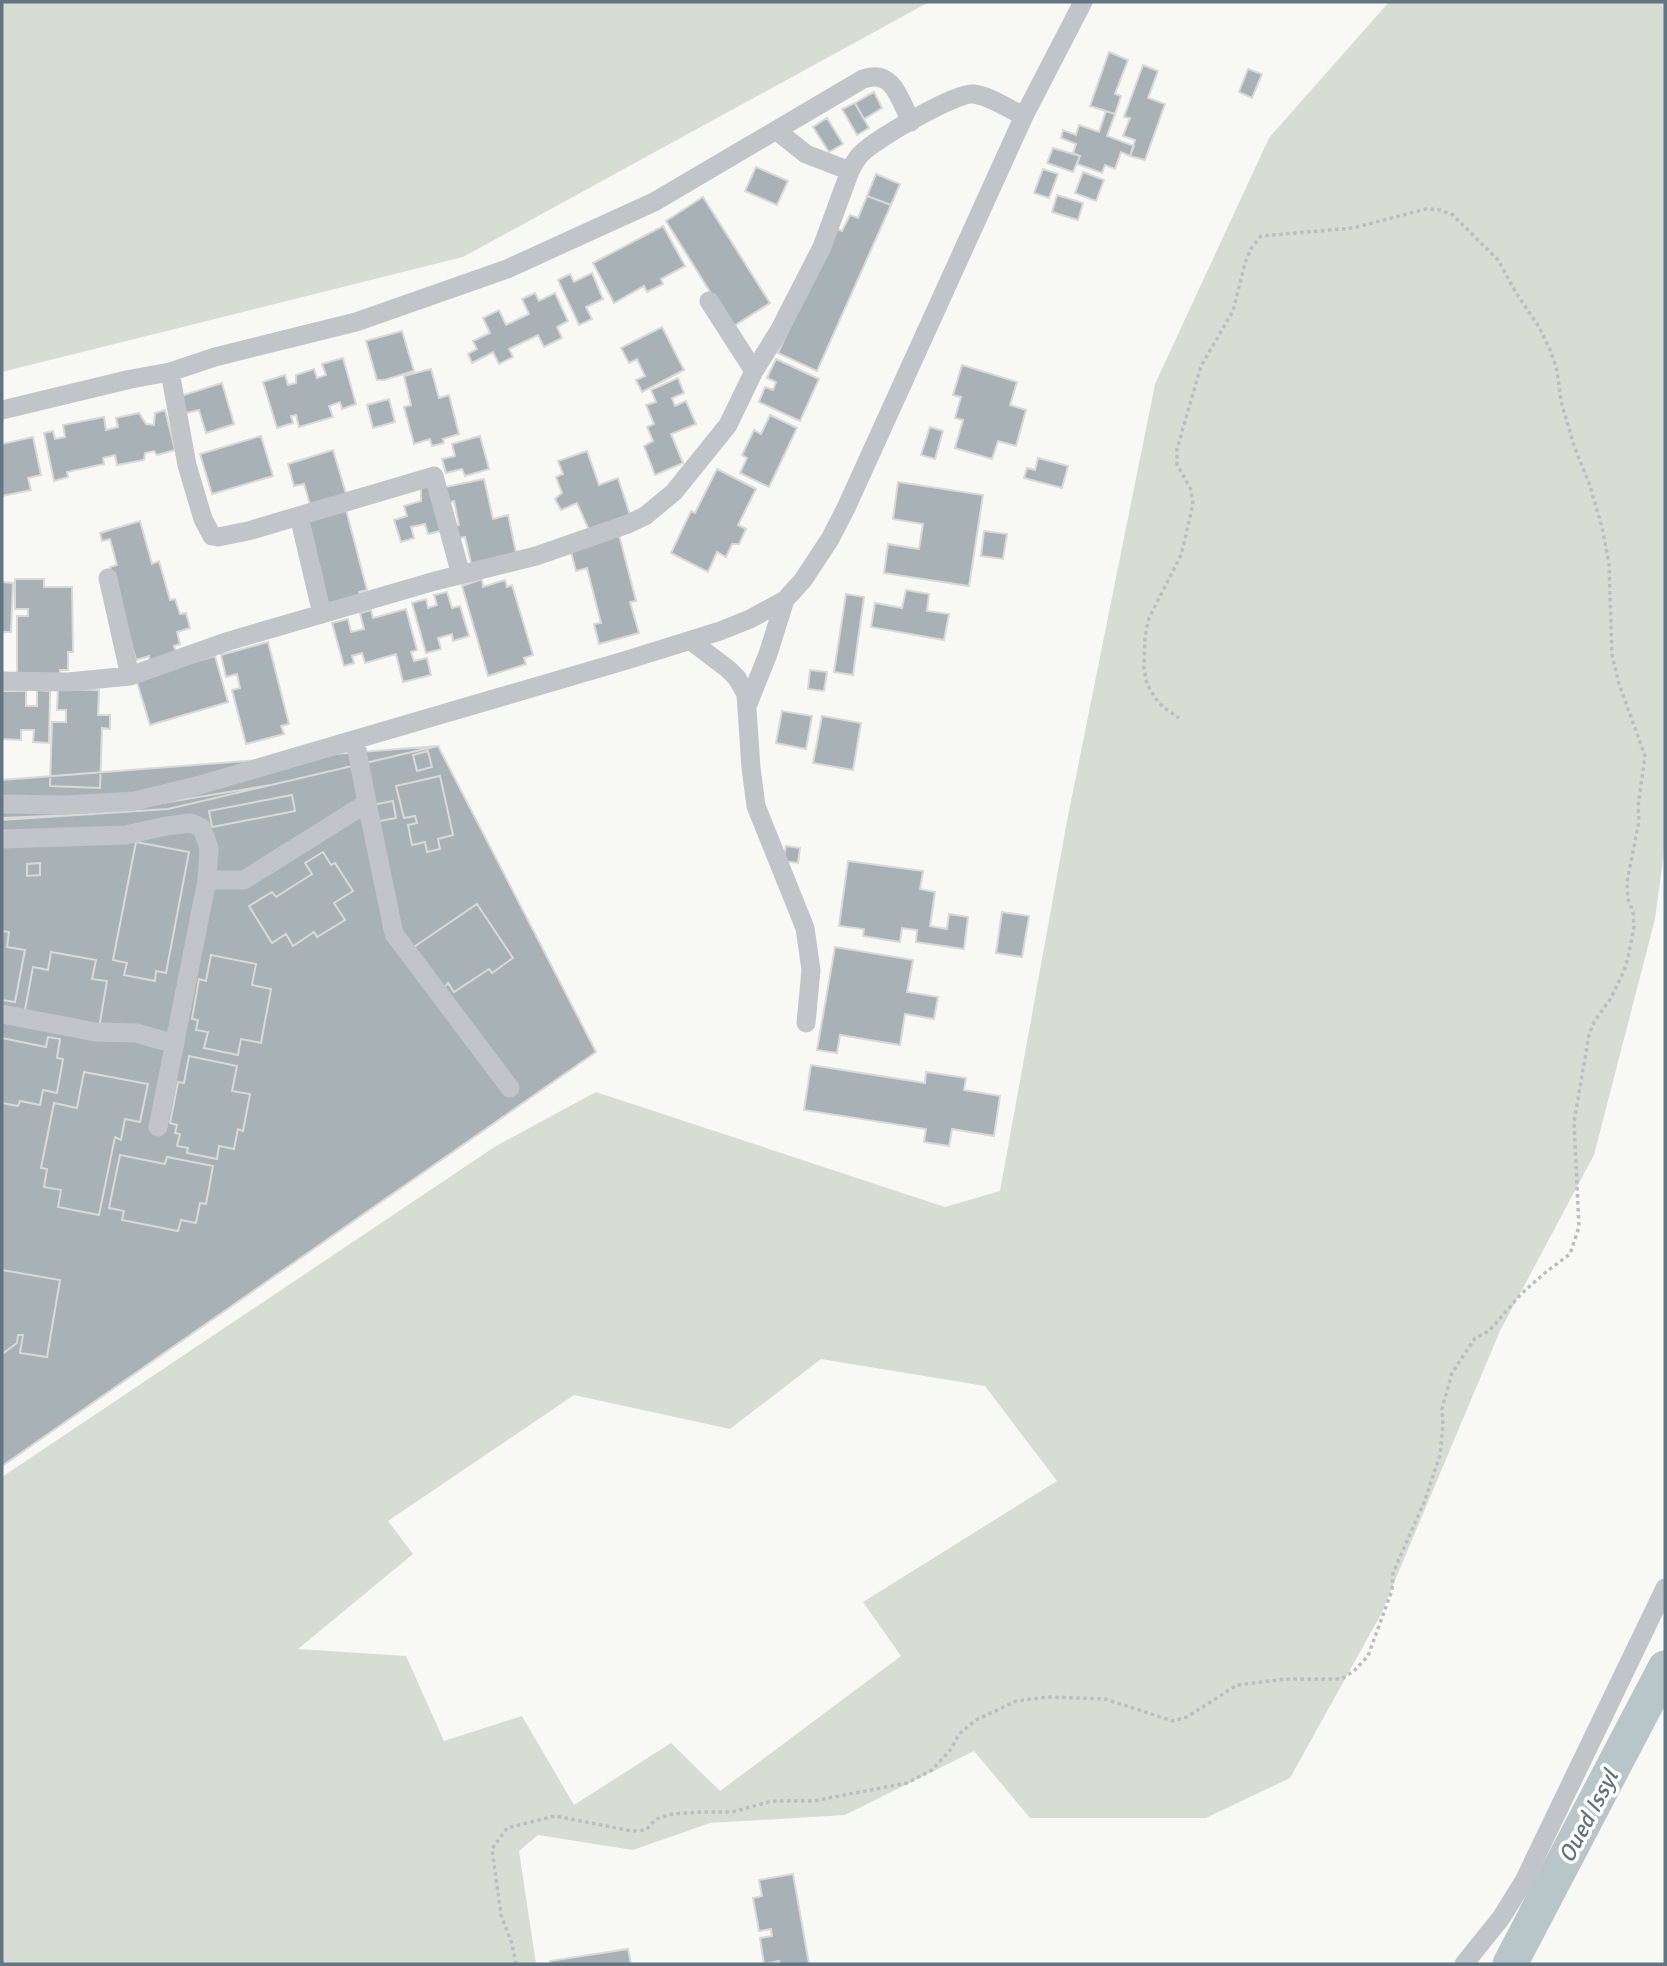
<svg xmlns="http://www.w3.org/2000/svg" width="1667" height="1966" viewBox="0 0 1667 1966" font-family="Signika,sans-serif">
	<style>
		.green { fill: #d8ddd4; fill-rule: evenodd }
		.lines { fill: none; stroke-linecap: round; stroke-linejoin: round }
		.river { stroke: #b8c6c9; stroke-width: 35 }
		.building { fill: #a7b1b6; stroke: #d9d9d7; stroke-width: 2 }
		.path { stroke: #bbbec0; stroke-width: 3.5; stroke-dasharray: 3.5 3.5; stroke-linecap: butt }
		.street { stroke: #c1c5c9; stroke-width: 19 }
		.labels { text-anchor: middle; stroke-width: 7; stroke-linejoin: round; paint-order: stroke }
		.water-label { font-size: 23px; font-style: italic; fill: #5e757a; stroke: #fff }
	</style>
	<rect width="100%" height="100%" fill="#f8f8f5"/>
	<path class="green" d="M 2,2 L 929,2 L 463,257 L 2,372 Z
		M 1389,2 L 1665,2 L 1665,844 L 1655,919 L 1594,1155 L 1500,1331 L 1380,1616 L 1290,1778 L 1206,1818 L 1030,1818 L 974,1751 L 845,1815 L 710,1823 L 633,1850 L 538,1835 L 519,1851 L 536,1964 L 2,1964 L 2,1477 L 496,1146 L 596,1092 L 945,1207 L 1000,1191 L 1067,821 L 1155,384 L 1269,138 ZM 821,1359 L 985,1386 L 1057,1481 L 863,1602 L 901,1656 L 720,1791 L 671,1743 L 574,1805 L 522,1716 L 444,1741 L 406,1656 L 298,1649 L 413,1554 L 388,1521 L 574,1395 L 730,1429 Z"/>
	<g class="lines">
		<path class="river" d="M 1510,1964 L 1665,1668"/>
	</g>
	<path class="building" d="M 1109,52 L 1128,60 L 1115,94 L 1121,96 L 1115,114 L 1090,106 Z
		M 1143,65 L 1158,71 L 1148,98 L 1165,104 L 1145,160 L 1130,156 L 1135,140 L 1123,136 L 1130,118 L 1124,117 Z
		M 1248,69 L 1262,74 L 1252,98 L 1239,92 Z
		M 874,92 L 882,108 L 864,119 L 855,103 Z
		M 855,103 L 869,128 L 857,135 L 842,109 Z
		M 1106,111 L 1115,114 L 1107,136 L 1134,146 L 1130,156 L 1121,152 L 1115,169 L 1105,165 L 1102,173 L 1077,164 L 1080,156 L 1073,153 L 1076,144 L 1061,138 L 1063,130 L 1076,135 L 1079,125 L 1099,132 Z
		M 827,118 L 843,144 L 829,152 L 813,127 Z
		M 1053,148 L 1080,156 L 1073,172 L 1047,163 Z
		M 756,167 L 788,181 L 777,205 L 745,191 Z
		M 1043,169 L 1058,174 L 1049,198 L 1034,193 Z
		M 1083,172 L 1104,180 L 1096,201 L 1075,193 Z
		M 876,174 L 900,184 L 891,205 L 867,196 Z
		M 1057,195 L 1083,203 L 1078,220 L 1052,212 Z
		M 867,196 L 891,205 L 817,371 L 778,353 L 834,228 L 842,231 L 850,215 L 858,218 Z
		M 703,197 L 770,303 L 732,327 L 666,221 Z
		M 663,226 L 685,266 L 661,279 L 663,284 L 647,292 L 644,286 L 614,303 L 593,263 Z
		M 592,273 L 603,299 L 586,307 L 592,319 L 579,325 L 558,280 L 570,274 L 574,282 Z
		M 535,293 L 539,301 L 555,293 L 568,321 L 557,327 L 562,338 L 544,347 L 538,335 L 509,349 L 513,357 L 499,364 L 493,352 L 472,363 L 468,354 L 477,349 L 473,341 L 490,333 L 483,318 L 499,310 L 506,325 L 529,314 L 522,299 Z
		M 662,327 L 684,370 L 642,392 L 636,380 L 645,376 L 637,359 L 629,363 L 621,348 Z
		M 402,331 L 414,371 L 384,380 L 377,380 L 366,341 Z
		M 343,358 L 356,404 L 342,409 L 340,402 L 329,406 L 333,417 L 299,427 L 296,415 L 291,416 L 293,423 L 277,428 L 263,382 L 285,375 L 288,385 L 296,383 L 296,375 L 314,369 L 317,378 L 326,375 L 322,364 Z
		M 776,359 L 819,379 L 800,421 L 759,402 L 765,387 L 773,390 L 776,382 L 767,378 Z
		M 962,365 L 1017,382 L 1010,405 L 1026,410 L 1016,446 L 998,441 L 992,459 L 955,448 L 963,420 L 955,418 L 961,397 L 953,395 Z
		M 431,369 L 439,398 L 449,395 L 459,434 L 443,439 L 444,443 L 432,446 L 430,439 L 414,444 L 404,407 L 411,405 L 404,376 Z
		M 678,378 L 684,393 L 672,398 L 675,406 L 686,401 L 696,424 L 671,434 L 683,463 L 655,475 L 644,446 L 653,441 L 647,427 L 654,424 L 646,405 L 656,402 L 651,390 Z
		M 222,383 L 234,424 L 206,433 L 199,410 L 186,413 L 181,396 Z
		M 389,399 L 395,422 L 373,428 L 367,405 Z
		M 165,410 L 175,450 L 157,455 L 154,451 L 145,453 L 144,460 L 117,465 L 115,455 L 103,458 L 104,464 L 67,472 L 68,477 L 54,481 L 44,433 L 53,431 L 55,439 L 65,437 L 63,425 L 104,417 L 106,430 L 118,427 L 116,418 L 139,413 L 146,424 L 154,425 L 155,413 Z
		M 770,415 L 797,428 L 769,487 L 740,473 L 747,458 L 742,455 L 754,430 L 761,434 Z
		M 930,427 L 943,431 L 935,459 L 921,455 Z
		M 261,436 L 273,476 L 212,494 L 200,454 Z
		M 480,436 L 489,469 L 465,476 L 462,469 L 446,473 L 442,459 L 455,456 L 452,444 Z
		M 33,437 L 41,475 L 28,478 L 31,490 L 2,496 L 2,444 Z
		M 333,450 L 347,497 L 311,508 L 304,484 L 294,486 L 288,464 Z
		M 587,451 L 599,485 L 618,478 L 629,512 L 629,518 L 589,530 L 577,503 L 561,510 L 555,499 L 562,493 L 556,477 L 563,474 L 558,461 Z
		M 1038,458 L 1068,466 L 1062,488 L 1024,478 L 1027,468 L 1035,470 Z
		M 717,469 L 756,489 L 738,525 L 746,529 L 739,544 L 732,544 L 726,557 L 717,552 L 708,572 L 671,553 L 691,511 L 695,513 Z
		M 484,479 L 493,519 L 508,515 L 517,557 L 472,567 L 465,537 L 453,539 L 450,527 L 459,525 L 454,501 L 444,504 L 441,488 Z
		M 898,482 L 983,495 L 969,586 L 884,573 L 888,544 L 919,549 L 923,524 L 893,519 Z
		M 431,485 L 444,530 L 428,534 L 425,524 L 411,527 L 414,538 L 401,542 L 394,520 L 407,516 L 404,506 L 421,501 L 421,488 Z
		M 345,506 L 367,590 L 359,592 L 361,600 L 325,609 L 302,518 Z
		M 140,521 L 152,564 L 159,561 L 170,600 L 175,599 L 180,614 L 186,613 L 190,628 L 177,632 L 180,644 L 174,646 L 177,655 L 150,662 L 149,656 L 136,660 L 110,567 L 117,565 L 110,539 L 102,541 L 100,533 Z
		M 984,531 L 1007,534 L 1003,559 L 981,556 Z
		M 619,535 L 636,601 L 630,602 L 639,633 L 599,644 L 594,624 L 601,623 L 587,568 L 576,571 L 570,548 Z
		M 15,579 L 44,579 L 44,587 L 72,587 L 73,652 L 68,652 L 68,670 L 60,670 L 60,679 L 17,675 L 17,616 L 28,616 L 28,609 L 15,609 Z
		M 482,579 L 483,587 L 505,580 L 507,587 L 512,585 L 533,655 L 524,658 L 526,664 L 488,676 L 462,586 Z
		M 2,582 L 13,583 L 11,632 L 2,632 Z
		M 906,590 L 929,594 L 927,611 L 949,614 L 944,640 L 871,627 L 875,603 L 902,608 Z
		M 447,592 L 452,608 L 460,606 L 469,636 L 453,641 L 452,634 L 438,638 L 441,649 L 426,653 L 412,603 L 426,599 L 428,608 L 437,605 L 434,595 Z
		M 846,594 L 864,597 L 853,675 L 834,672 Z
		M 406,609 L 417,650 L 411,652 L 414,661 L 427,658 L 431,675 L 403,682 L 396,654 L 365,663 L 362,653 L 352,656 L 354,663 L 344,666 L 332,623 L 348,619 L 351,632 L 364,629 L 360,613 L 371,610 L 373,618 Z
		M 268,642 L 289,724 L 281,726 L 284,734 L 246,744 L 232,690 L 240,688 L 237,674 L 226,677 L 221,655 Z
		M 215,656 L 228,702 L 150,725 L 136,679 Z
		M 810,670 L 827,672 L 824,691 L 808,689 Z
		M 58,689 L 99,690 L 98,715 L 110,715 L 110,729 L 102,728 L 100,788 L 50,786 L 52,722 L 66,722 L 66,710 L 57,710 Z
		M 37,690 L 50,691 L 49,743 L 33,742 L 34,730 L 21,730 L 21,740 L 2,739 L 2,691 L 26,691 L 26,706 L 37,706 Z
		M 782,711 L 812,716 L 806,749 L 776,743 Z
		M 822,716 L 861,723 L 853,770 L 813,763 Z
		M 438,746 L 168,809 L 2,820 L 2,780 Z
		M 438,746 L 596,1052 L 2,1466 L 2,818 L 96,814 L 271,785 Z
		M 428,751 L 432,767 L 417,771 L 413,755 Z
		M 440,776 L 453,835 L 438,839 L 440,849 L 427,852 L 425,842 L 412,845 L 408,825 L 417,823 L 415,816 L 404,818 L 396,786 Z
		M 292,795 L 295,811 L 212,827 L 209,811 Z
		M 393,801 L 396,818 L 374,822 L 372,805 Z
		M 136,842 L 189,852 L 166,973 L 156,971 L 155,981 L 124,975 L 127,963 L 113,960 Z
		M 786,846 L 800,848 L 798,863 L 783,861 Z
		M 323,852 L 331,865 L 335,863 L 353,891 L 334,903 L 345,920 L 317,937 L 314,932 L 293,946 L 286,934 L 272,943 L 249,906 L 272,892 L 276,897 L 312,874 L 305,863 Z
		M 848,861 L 923,871 L 920,889 L 935,892 L 930,926 L 947,929 L 949,914 L 968,917 L 964,949 L 916,942 L 917,930 L 902,928 L 900,942 L 863,936 L 864,929 L 839,926 Z
		M 40,863 L 40,875 L 27,876 L 27,864 Z
		M 477,904 L 513,958 L 492,973 L 489,969 L 454,992 L 448,983 L 440,993 L 411,949 Z
		M 1002,912 L 1029,916 L 1022,957 L 996,953 Z
		M 2,931 L 9,932 L 7,947 L 25,950 L 15,1002 L 2,1000 Z
		M 835,947 L 913,960 L 907,992 L 938,997 L 934,1019 L 905,1014 L 900,1045 L 840,1035 L 837,1053 L 817,1050 Z
		M 51,952 L 96,960 L 92,979 L 107,981 L 99,1028 L 24,1015 L 33,967 L 48,970 Z
		M 211,955 L 256,964 L 252,985 L 271,989 L 261,1043 L 241,1039 L 238,1055 L 204,1048 L 208,1032 L 196,1030 L 198,1020 L 192,1019 L 199,979 L 206,981 Z
		M 48,1037 L 60,1039 L 57,1058 L 63,1059 L 57,1093 L 43,1090 L 40,1105 L 20,1101 L 18,1106 L 2,1103 L 2,1038 L 46,1047 Z
		M 189,1056 L 237,1066 L 232,1091 L 250,1094 L 243,1131 L 238,1129 L 234,1149 L 219,1146 L 217,1159 L 187,1153 L 188,1148 L 177,1146 L 180,1134 L 175,1133 L 177,1125 L 170,1123 L 178,1082 L 184,1083 Z
		M 811,1065 L 925,1083 L 926,1072 L 966,1078 L 964,1090 L 1000,1096 L 994,1136 L 952,1129 L 949,1146 L 924,1142 L 926,1129 L 804,1110 Z
		M 84,1072 L 148,1084 L 140,1122 L 125,1119 L 121,1140 L 115,1137 L 99,1215 L 58,1207 L 61,1190 L 44,1187 L 47,1169 L 41,1168 L 54,1103 L 77,1108 Z
		M 120,1155 L 165,1164 L 167,1157 L 213,1166 L 206,1204 L 200,1203 L 196,1223 L 181,1220 L 178,1231 L 122,1220 L 124,1211 L 109,1208 Z
		M 2,1270 L 60,1280 L 47,1357 L 20,1353 L 23,1335 L 18,1335 L 17,1343 L 2,1354 Z
		M 793,1874 L 809,1964 L 780,1964 L 779,1961 L 764,1964 L 760,1938 L 772,1936 L 771,1929 L 759,1931 L 753,1898 L 762,1896 L 759,1880 Z
		M 628,1949 L 631,1964 L 550,1964 L 550,1961 Z"/>
	<g class="lines">
		<path class="path" d="M 516,1964 L 512,1944 L 501,1915 L 492,1849 L 507,1828 L 555,1816 L 632,1831 L 646,1830 L 656,1819 L 672,1814 L 701,1812 L 732,1812 L 772,1801 L 813,1801 L 907,1783 L 932,1770 L 951,1749 L 959,1734 L 976,1720 L 1016,1701 L 1048,1697 L 1105,1699 L 1173,1721 L 1187,1717 L 1237,1685 L 1286,1679 L 1341,1679 L 1354,1671 L 1368,1656 L 1392,1590 L 1393,1573 L 1425,1500 L 1440,1455 L 1443,1425 L 1442,1409 L 1452,1373 L 1475,1338 L 1489,1331 L 1521,1294 L 1546,1272 L 1570,1254 L 1579,1227 L 1574,1122 L 1589,1035 L 1594,1022 L 1611,998 L 1624,971 L 1628,958 L 1634,927 L 1633,912 L 1628,899 L 1627,882 L 1639,821 L 1638,807 L 1645,756 L 1619,684 L 1612,655 L 1609,564 L 1602,527 L 1589,483 L 1574,446 L 1561,401 L 1557,370 L 1551,352 L 1539,327 L 1515,291 L 1498,260 L 1453,215 L 1440,210 L 1426,209 L 1353,228 L 1261,236 L 1252,247 L 1245,263 L 1233,311 L 1201,366 L 1177,449 L 1177,464 L 1191,490 L 1193,504 L 1181,555 L 1149,618 L 1145,636 L 1144,669 L 1147,684 L 1156,699 L 1163,707 L 1179,718"/>
		<path class="street" d="M 850,171 C 853,165 857,157 862,153 C 876,139 956,92 973,94 C 991,96 1008,109 1024,116
			M 709,301 L 754,371
			M 170,372 L 187,465 L 203,519 L 212,536 L 218,537 L 248,531 L 434,476 L 461,575
			M 2,410 L 131,379 L 170,372 L 215,357 L 356,322 L 507,269 L 654,202 L 863,79 C 893,68 900,100 911,122
			M 299,516 L 322,614
			M 108,578 L 130,676
			M 691,641 L 728,669 L 737,678 L 746,694 L 751,768 L 756,806 L 805,928 L 811,970 L 806,1023
			M 2,681 L 68,682 L 130,676 L 229,641 L 435,581 L 536,556 L 628,524 L 645,516 L 674,492 L 728,425 L 754,371 L 779,331 L 822,247 L 850,171 L 806,154 L 777,131
			M 748,704 L 768,654 L 785,600
			M 367,803 L 394,934 L 510,1088
			M 2,804 L 65,805 L 135,801 L 200,785 L 627,660 L 720,631 L 750,619 L 785,600 L 803,580 L 830,539 L 846,508 L 1024,116 L 1083,2
			M 2,839 L 126,835 L 166,826 L 191,823 L 202,828 L 209,848 L 207,880
			M 2,1014 L 95,1032 L 136,1033 L 175,1044
			M 158,1127 L 207,880 L 244,880 L 367,803 L 355,740
			M 1464,1964 L 1501,1918 L 1524,1881 L 1665,1588"/>
	</g>
	<g class="labels">
		<g class="water-label">
			<text transform="translate(1588 1816) rotate(-62)" y="8">Oued Issyl</text>
		</g>
	</g>
	<rect width="1667" height="1966" fill="none" stroke="#637580" stroke-width="7"/>
</svg>
